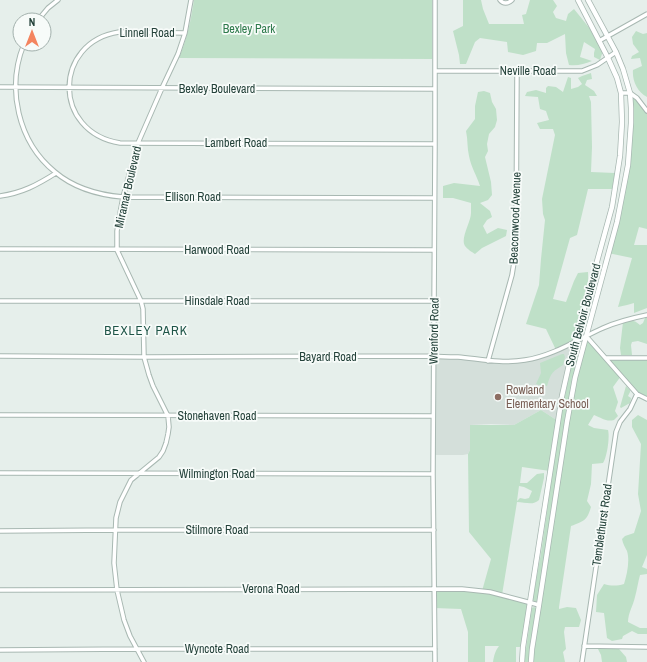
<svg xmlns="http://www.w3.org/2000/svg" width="647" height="662" viewBox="0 0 647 662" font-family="'Archivo Narrow',sans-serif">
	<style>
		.built { fill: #d4dfda }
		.green { fill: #bfe0c8; fill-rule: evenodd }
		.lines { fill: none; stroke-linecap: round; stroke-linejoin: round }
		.minor-casing { stroke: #a8b8b2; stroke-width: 5.5 }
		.tertiary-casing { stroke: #a8b8b2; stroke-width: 6 }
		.minor { stroke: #fff; stroke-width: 3.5 }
		.tertiary { stroke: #fff; stroke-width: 4.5 }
		.education-dot { fill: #8d6e63; stroke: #f7fbf9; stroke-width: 1.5 }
		.labels { text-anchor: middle; stroke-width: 3.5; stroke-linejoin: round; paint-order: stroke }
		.park-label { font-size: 12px; fill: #2d7a4b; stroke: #f7fbf9 }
		.street-label { font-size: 12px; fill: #24423a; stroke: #f7fbf9 }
		.education-label { font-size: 12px; fill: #785e54; stroke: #f7fbf9; text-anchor: start }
		.neighbourhood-label { font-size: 13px; letter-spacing: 1px; fill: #1f5548; stroke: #f7fbf9 }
	</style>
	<rect width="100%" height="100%" fill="#e6efeb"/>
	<path class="built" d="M 576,341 L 558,421 L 541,410 L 514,425 L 491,424 L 470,425 L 470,450 L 468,454 L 463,455 L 433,455 L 433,356 L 506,362 L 539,357 Z"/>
	<path class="green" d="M 194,0 L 432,0 L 432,59 L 179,58 C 187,39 191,20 194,0 Z
		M 463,0 L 481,0 L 483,9 L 489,24 L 524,24 L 522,15 L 526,14 L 530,0 L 553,0 L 557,6 L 553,12 L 556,18 L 566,21 L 568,14 L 574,9 L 591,30 L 603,51 L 600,60 L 594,57 L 594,53 L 595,49 L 584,42 L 580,57 L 592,61 C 584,64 578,66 569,65 L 566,53 L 565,34 L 547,43 L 537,43 L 536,51 L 523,55 L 508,52 L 507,42 L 480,38 L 475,42 L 466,64 L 460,64 L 459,55 L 453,31 L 463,26 Z
		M 636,31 L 643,34 L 647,33 L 647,97 C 637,92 632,80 633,70 L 642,66 L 640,58 L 631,59 L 632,56 L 639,52 L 633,44 L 632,37 Z
		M 591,73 L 592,79 L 587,80 L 585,85 L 594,91 L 597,96 L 589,96 L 591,102 L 592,147 L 591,172 L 615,173 L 612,189 L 588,189 L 577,235 L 570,238 L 553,299 L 566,302 L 574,281 L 578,273 L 588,272 C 589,296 582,318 576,341 L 556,350 L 546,329 L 526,324 L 539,285 L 541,259 L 545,220 L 543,214 L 542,199 L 555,135 L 553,129 L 540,129 L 537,123 L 549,120 L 546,111 L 540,109 L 538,97 L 525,96 L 527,92 L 536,90 L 546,93 L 546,88 L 548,86 L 556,87 L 563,92 L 568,77 L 571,78 L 571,89 L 578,87 L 582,84 L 578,78 L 582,76 Z
		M 484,91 L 490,93 L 492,102 L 496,109 L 497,120 L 495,127 L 489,134 L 487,144 L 488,151 L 485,157 L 491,182 L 492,195 L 488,200 L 480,203 L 490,211 L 492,217 L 487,220 L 483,226 L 487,234 L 498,228 L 507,230 L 506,236 L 482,248 L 475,254 C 472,252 467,249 465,246 C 460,238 471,222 471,213 C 471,209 471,206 471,203 L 453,198 L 443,198 L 443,186 L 454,183 L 480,186 C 477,176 471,167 469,156 C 467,148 468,140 466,131 L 475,119 L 475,106 L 478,92 Z
		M 630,93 L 647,111 L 647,229 L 639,227 L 634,245 L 647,245 L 647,308 L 634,313 L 634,303 L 627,305 L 618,307 L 632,258 L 608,253 L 628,165 Z
		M 647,317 L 647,344 L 638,341 L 632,342 L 631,345 L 632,355 L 621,355 L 620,348 L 623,322 C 631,321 633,319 640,325 L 643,323 L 645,318 Z
		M 586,336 L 606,358 L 647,358 L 647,399 L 637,394 L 621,376 L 613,387 L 618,402 L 615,411 L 618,416 L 614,420 C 606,422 602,418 594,415 L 588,425 L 594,428 L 608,430 C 610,437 607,457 603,463 L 592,464 L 591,484 L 587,501 L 591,507 C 587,520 585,521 571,526 L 559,607 L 559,609 L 567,607 L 576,608 L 581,620 L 579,627 L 565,627 L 564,632 L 566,649 L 563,652 L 565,662 L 531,662 L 564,441 Z
		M 562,354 L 564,354 L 565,357 L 563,365 C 552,372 551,373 547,386 L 539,385 L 536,384 L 541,373 L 540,363 Z
		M 574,354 L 579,355 L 538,600 L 535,602 L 533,600 L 533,597 L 541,553 L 561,414 Z
		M 626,386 L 630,390 L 630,392 L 628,396 L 631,398 L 630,403 L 621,408 L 620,407 Z
		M 541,410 L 558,421 L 550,471 L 522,467 L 520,483 L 527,483 L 537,474 L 544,473 L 544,478 L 539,500 C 533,506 525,502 517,502 L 502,595 L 530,602 L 523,647 L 516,647 L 516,662 L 493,662 C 494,656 495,651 499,646 L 485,646 L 485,662 L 468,662 L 468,632 L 461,609 L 434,608 L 434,589 L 482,591 L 491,559 L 469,532 L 468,454 L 470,450 L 470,425 L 514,425 ZM 519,486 L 524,487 L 532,491 L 529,498 L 525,499 L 520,498 L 517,501 Z
		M 638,415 L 647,420 L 647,555 L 642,567 L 647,569 L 647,574 L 640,575 C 638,582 637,590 635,597 C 633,606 628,613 628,622 L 640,628 L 647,628 L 647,634 L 638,634 L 632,631 L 623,636 L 622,639 L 612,641 L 607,638 L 604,613 L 596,612 L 597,595 L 604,584 C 611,586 617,586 624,584 C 627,574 630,561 627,551 C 625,547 623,544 622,539 L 625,536 L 634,533 L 641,511 L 638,494 L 641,444 L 632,427 L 632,420 Z
		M 534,607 L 536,608 L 529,662 L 524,662 L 532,608 Z
		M 598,649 L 619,649 L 626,657 L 627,662 L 602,662 L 601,655 Z"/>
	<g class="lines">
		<g class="minor-casing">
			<path id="minor" d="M 500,0 C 503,4 508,4 512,0
				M 38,20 L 48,8 L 58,0
				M 185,33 L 119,32 C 53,42 52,132 120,143 L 435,144
				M 599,41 L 647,14
				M 24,44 C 6,88 18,142 55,172 C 74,188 99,195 123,197 L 434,198
				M 435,71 L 582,71 L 597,65 L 616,52
				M 0,87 L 435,89
				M 621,93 L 630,93 L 637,98 L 647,111
				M 0,196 C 22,193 37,185 56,173
				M 0,249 L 434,250
				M 0,301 L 434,301
				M 586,336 L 637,394 L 647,399
				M 0,356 L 144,357 L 433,356 C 442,357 450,357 458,357 C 480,359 502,364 525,360 C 553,356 578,339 603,328 C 617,322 632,318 647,315
				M 606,358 L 647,358
				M 488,361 L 512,275 L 516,250 L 517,71
				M 0,415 L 433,416
				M 0,473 L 433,474
				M 0,531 L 115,530 L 434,530
				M 0,590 L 462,589 L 490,592 L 539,605
				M 584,646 L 647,647
				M 0,650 L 137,649 L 435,649
				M 144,662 L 130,636 L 124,620 L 117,590 L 114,563 L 116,518 L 120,502 L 131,480 L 159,457 L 163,451 L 166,443 L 168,434 L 169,427 L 168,416 L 153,386 L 149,375 L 144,357 L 143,309 L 141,301 L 117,250 L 117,231 L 119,219 L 123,197 L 138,143 L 162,88 L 178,54 L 185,33 L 191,0
				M 435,662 L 433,474 L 435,144 L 435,0
				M 582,662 L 616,432 L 620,422 L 630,409 L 637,394"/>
		</g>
		<g class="tertiary-casing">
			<path id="tertiary" d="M 522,662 L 523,647 L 530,602 L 562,396 L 571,356 L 612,207 L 620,156 L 622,122 L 621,93 L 617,78 L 608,58 L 578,0
				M 531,662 L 532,649 L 539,605 L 567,422 L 575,378 L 583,348 L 617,222 L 628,165 L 631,123 L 631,108 L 630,93 L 623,69 L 616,52 L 588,0"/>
		</g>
		<use href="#minor" class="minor"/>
		<use href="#tertiary" class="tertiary"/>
	</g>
	<circle class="education-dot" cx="498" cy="397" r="4"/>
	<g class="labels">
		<g class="park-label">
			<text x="249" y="33">Bexley Park</text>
		</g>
		<g class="street-label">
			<text x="147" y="37">Linnell Road</text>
			<text x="528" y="75">Neville Road</text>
			<text x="217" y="93">Bexley Boulevard</text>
			<text x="236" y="147">Lambert Road</text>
			<text transform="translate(128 187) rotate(-77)" y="4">Miramar Boulevard</text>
			<text x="193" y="201">Ellison Road</text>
			<text transform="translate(515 218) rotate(-88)" y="4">Beaconwood Avenue</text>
			<text x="217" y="254">Harwood Road</text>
			<text x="217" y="305">Hinsdale Road</text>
			<text transform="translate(583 315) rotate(-75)" y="4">South Belvoir Boulevard</text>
			<text transform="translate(434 331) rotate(-89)" y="4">Wrenford Road</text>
			<text x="328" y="361">Bayard Road</text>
			<text x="217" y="420">Stonehaven Road</text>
			<text x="217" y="478">Wilmington Road</text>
			<text transform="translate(602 525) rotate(-82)" y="4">Temblethurst Road</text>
			<text x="217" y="534">Stilmore Road</text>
			<text x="271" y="593">Verona Road</text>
			<text x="217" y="653">Wyncote Road</text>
		</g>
		<g class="education-label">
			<text x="506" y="394">Rowland<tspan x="506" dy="14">Elementary School</tspan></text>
		</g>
		<g class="neighbourhood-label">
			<text x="146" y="335">BEXLEY PARK</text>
		</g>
	</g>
	<g transform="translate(32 32)"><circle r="19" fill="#f7fbf9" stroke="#a3b1ad"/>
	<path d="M0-3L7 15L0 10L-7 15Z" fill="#f4845f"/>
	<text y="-6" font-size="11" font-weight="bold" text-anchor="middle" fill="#24423a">N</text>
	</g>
</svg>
